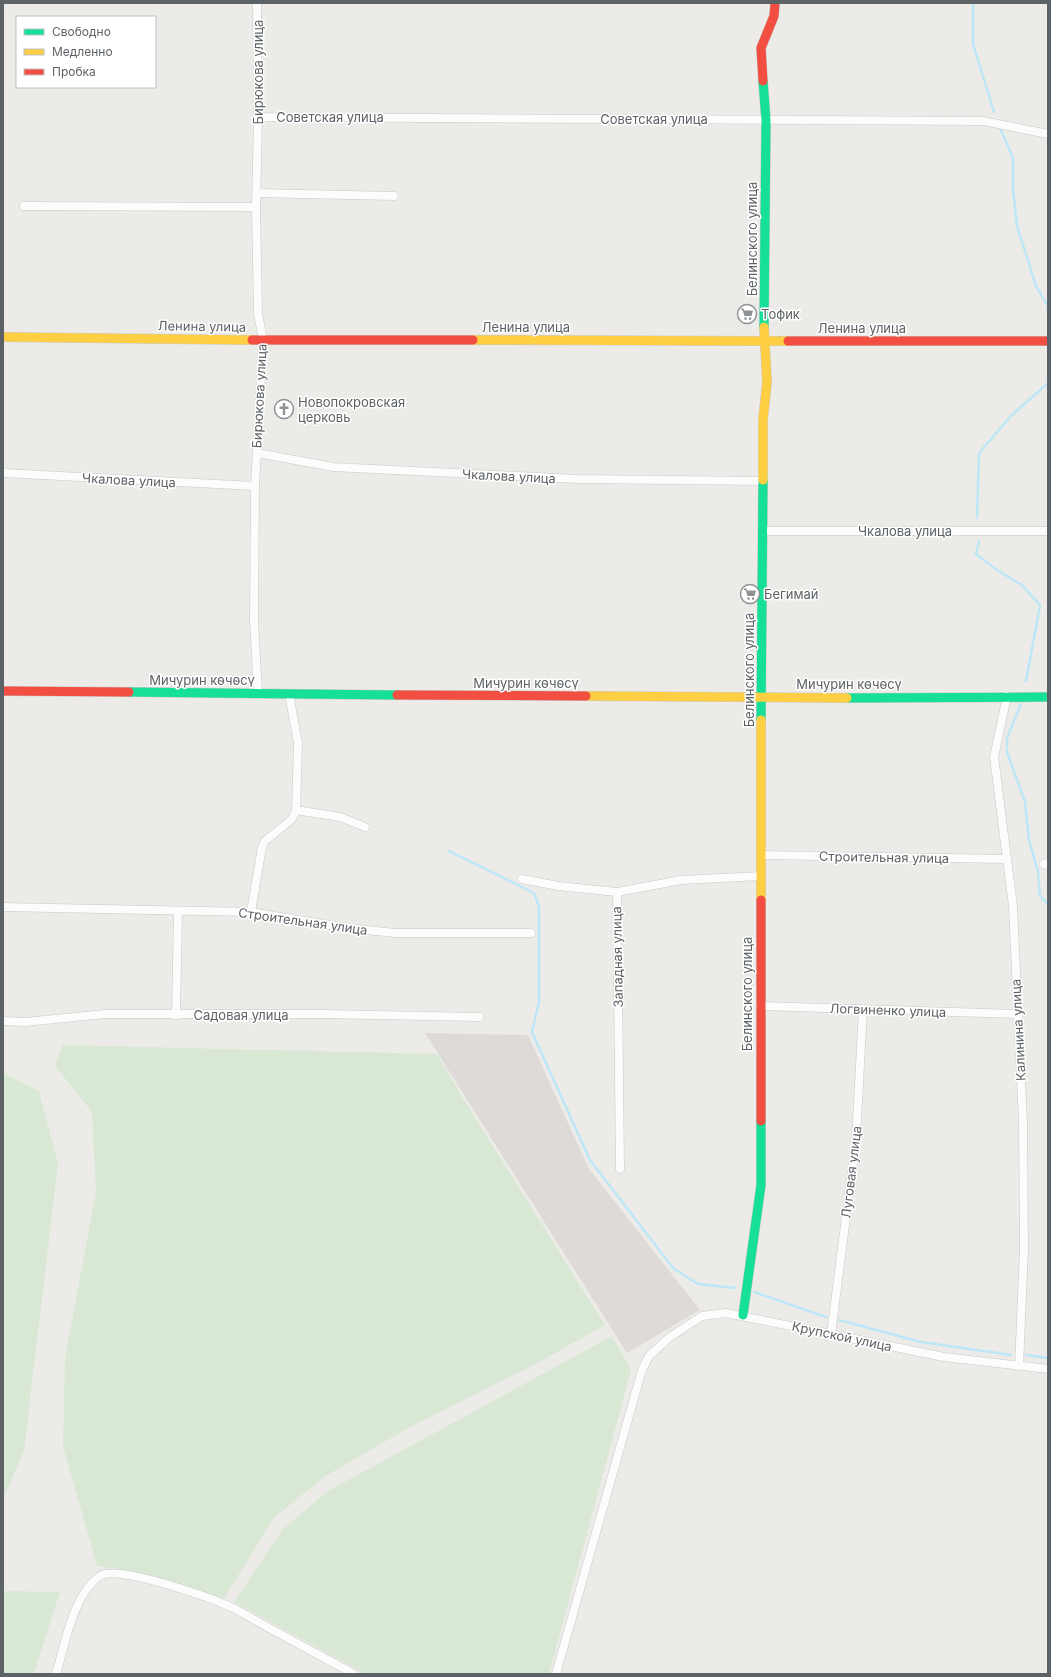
<svg xmlns="http://www.w3.org/2000/svg" width="1051" height="1677" viewBox="0 0 1051 1677" font-family="Inter,sans-serif">
	<style>
		.industrial { fill: #dddad8 }
		.green { fill: #d9e8d4 }
		.lines { fill: none; stroke-linecap: round; stroke-linejoin: round }
		.stream { stroke: #bde7f7; stroke-width: 2.5 }
		.street-casing { stroke: #c9c9c8; stroke-width: 9 }
		.fast-casing { stroke: #c7c8c7; stroke-width: 10 }
		.slow-casing { stroke: #c7c8c7; stroke-width: 10 }
		.jam-casing { stroke: #c7c8c7; stroke-width: 10 }
		.street { stroke: #fcfcfc; stroke-width: 8 }
		.fast { stroke: #16e098; stroke-width: 9 }
		.slow { stroke: #ffcf43; stroke-width: 9 }
		.jam { stroke: #f24e42; stroke-width: 9 }
		.labels { text-anchor: middle; stroke-width: 3; stroke-linejoin: round; paint-order: stroke }
		.street-label { font-size: 13px; fill: #5d6266; stroke: #fff }
		.poi-label { font-size: 13px; fill: #5d6266; stroke: #fff; text-anchor: start }
	</style>
	<rect width="100%" height="100%" fill="#edebe8"/>
	<path class="industrial" d="M 425,1033 L 528,1035 L 589,1169 L 700,1310 L 627,1353 Z"/>
	<path class="green" d="M 63,1045 L 437,1054 L 461,1095 L 605,1325 L 541,1361 L 410,1427 L 324,1477 L 274,1518 L 224,1598 L 125,1570 L 97,1566 L 63,1446 L 65,1358 L 96,1192 L 92,1112 L 55,1066 Z
		M 3,1073 L 39,1091 L 58,1164 L 24,1451 L 3,1499 Z
		M 612,1336 L 631,1370 L 549,1674 L 366,1674 L 234,1602 L 283,1529 L 328,1491 Z
		M 3,1591 L 60,1592 L 34,1674 L 3,1674 Z"/>
	<g class="lines">
		<path class="stream" d="M 973,3 L 973,44 L 994,112
			M 1001,130 L 1013,158 L 1013,189 L 1017,226 L 1036,286 L 1048,306
			M 977,518 L 979,453 L 1011,416 L 1048,383
			M 979,541 L 976,554 L 997,570 L 1022,585 L 1040,605 L 1026,681
			M 1021,704 L 1007,738 L 1007,752 L 1025,802 L 1029,840 L 1038,872 L 1040,896 L 1048,904
			M 449,851 L 534,893 L 539,907 L 539,1002 L 532,1032 L 590,1160 L 673,1268 L 698,1284 L 735,1288
			M 754,1292 L 826,1317
			M 839,1320 L 921,1342 L 1011,1355
			M 1026,1355 L 1048,1358"/>
		<g class="street-casing">
			<path id="street" d="M 257,3 L 258,117 L 256,207 L 258,314 L 263,340 L 255,486 L 254,621 L 258,693
				M 258,117 L 983,121 L 1048,134
				M 256,193 L 394,196
				M 24,206 L 256,207
				M 257,453 L 333,467 L 578,479 L 763,481
				M 3,473 L 255,486
				M 763,531 L 1048,531
				M 1007,696 L 994,757 L 1013,906 L 1023,1122 L 1024,1250 L 1019,1366
				M 296,810 L 340,817 L 365,827
				M 761,855 L 1006,859
				M 1044,864 L 1048,865
				M 522,879 L 558,886 L 617,892
				M 3,907 L 251,912 L 347,928 L 395,933 L 531,933
				M 251,912 L 262,847 L 265,841 L 292,819 L 296,810 L 298,743 L 289,694
				M 760,1006 L 1017,1014
				M 176,1015 L 178,911
				M 3,1021 L 25,1022 L 105,1014 L 324,1014 L 479,1017
				M 620,1169 L 617,892 L 681,880 L 761,876
				M 831,1334 L 856,1139 L 863,1010
				M 56,1674 C 65,1645 73,1594 100,1576 C 117,1564 211,1598 231,1607 C 245,1614 258,1622 271,1629 C 299,1644 326,1659 354,1674
				M 556,1674 L 642,1370 L 649,1356 L 670,1337 L 702,1316 L 726,1313 L 944,1357 L 1048,1369"/>
		</g>
		<g class="fast-casing">
			<path id="fast" d="M 763,81 L 766,120 L 764,327
				M 129,692 L 397,695
				M 847,698 L 1048,697
				M 761,720 L 763,480
				M 743,1315 L 761,1185 L 761,1121"/>
		</g>
		<g class="slow-casing">
			<path id="slow" d="M 3,337 L 252,340
				M 473,340 L 788,341
				M 763,480 L 763,420 L 767,382 L 764,327
				M 586,696 L 847,698
				M 761,900 L 761,720"/>
		</g>
		<g class="jam-casing">
			<path id="jam" d="M 763,81 L 761,48 L 774,16 L 775,3
				M 252,340 L 473,340
				M 788,341 L 1048,341
				M 3,691 L 129,692
				M 397,695 L 586,696
				M 761,900 L 761,1121"/>
		</g>
		<use href="#street" class="street"/>
		<use href="#fast" class="fast"/>
		<use href="#slow" class="slow"/>
		<use href="#jam" class="jam"/>
	</g>
	<defs>
		<g id="supermarket-ring" transform="scale(1)"><circle r="9.5" fill="#fff" stroke="#8f9294" stroke-width="1.5"/><path d="M-6-5.5h2.5l.6 2H6L4.5 2H-2.5L-4.4-4H-6ZM-1.5 3.2a1.3 1.3 0 1 0 .1 0ZM3 3.2a1.3 1.3 0 1 0 .1 0Z" fill="#8f9294"/></g>
		<g id="church-ring" transform="scale(1)"><circle r="9.5" fill="#fff" stroke="#8f9294" stroke-width="1.5"/><path d="M-1.2-6h2.4v3.5h3.3v2.4h-3.3V6h-2.4V-.1h-3.3v-2.4h3.3Z" fill="#8f9294"/></g>
	</defs>
	<g fill-rule="evenodd">
		<use href="#supermarket-ring" x="747" y="314"/>
		<use href="#church-ring" x="284" y="409"/>
		<use href="#supermarket-ring" x="750" y="594"/>
	</g>
	<g class="labels">
		<g class="street-label">
			<text transform="translate(258 72) rotate(-90)" y="5">Бирюкова улица</text>
			<text x="330" y="122">Советская улица</text>
			<text x="654" y="124">Советская улица</text>
			<text transform="translate(752 239) rotate(-90)" y="5">Белинского улица</text>
			<text transform="translate(202 326) rotate(1)" y="5">Ленина улица</text>
			<text x="526" y="332">Ленина улица</text>
			<text x="862" y="333">Ленина улица</text>
			<text transform="translate(259 396) rotate(-87)" y="5">Бирюкова улица</text>
			<text transform="translate(509 476) rotate(3)" y="5">Чкалова улица</text>
			<text transform="translate(129 480) rotate(3)" y="5">Чкалова улица</text>
			<text x="905" y="536">Чкалова улица</text>
			<text transform="translate(749 670) rotate(-90)" y="5">Белинского улица</text>
			<text x="202" y="685">Мичурин көчөсү</text>
			<text x="526" y="688">Мичурин көчөсү</text>
			<text x="849" y="689">Мичурин көчөсү</text>
			<text transform="translate(884 857) rotate(1)" y="5">Строительная улица</text>
			<text transform="translate(303 921) rotate(8)" y="5">Строительная улица</text>
			<text transform="translate(617 957) rotate(-91)" y="5">Западная улица</text>
			<text transform="translate(747 994) rotate(-90)" y="5">Белинского улица</text>
			<text transform="translate(888 1010) rotate(2)" y="5">Логвиненко улица</text>
			<text x="241" y="1020">Садовая улица</text>
			<text transform="translate(1018 1030) rotate(-93)" y="5">Калинина улица</text>
			<text transform="translate(851 1172) rotate(-83)" y="5">Луговая улица</text>
			<text transform="translate(842 1336) rotate(12)" y="5">Крупской улица</text>
		</g>
		<g class="poi-label">
			<text x="761" y="319">Тофик</text>
			<text x="298" y="407">Новопокровская<tspan x="298" dy="15">церковь</tspan></text>
			<text x="764" y="599">Бегимай</text>
		</g>
	</g>
	<rect width="1051" height="1677" fill="none" stroke="#5d6266" stroke-width="8"/>
	<rect x="16" y="16" width="140" height="72" fill="#ffffff" stroke="#bec0c2"/>
	<rect x="24" y="29" width="20" height="6" fill="#16e098" stroke="#bec0c2"/>
	<text x="52" y="36" font-size="12" fill="#5d6266">Свободно</text>
	<rect x="24" y="49" width="20" height="6" fill="#ffcf43" stroke="#bec0c2"/>
	<text x="52" y="56" font-size="12" fill="#5d6266">Медленно</text>
	<rect x="24" y="69" width="20" height="6" fill="#f24e42" stroke="#bec0c2"/>
	<text x="52" y="76" font-size="12" fill="#5d6266">Пробка</text>
</svg>
